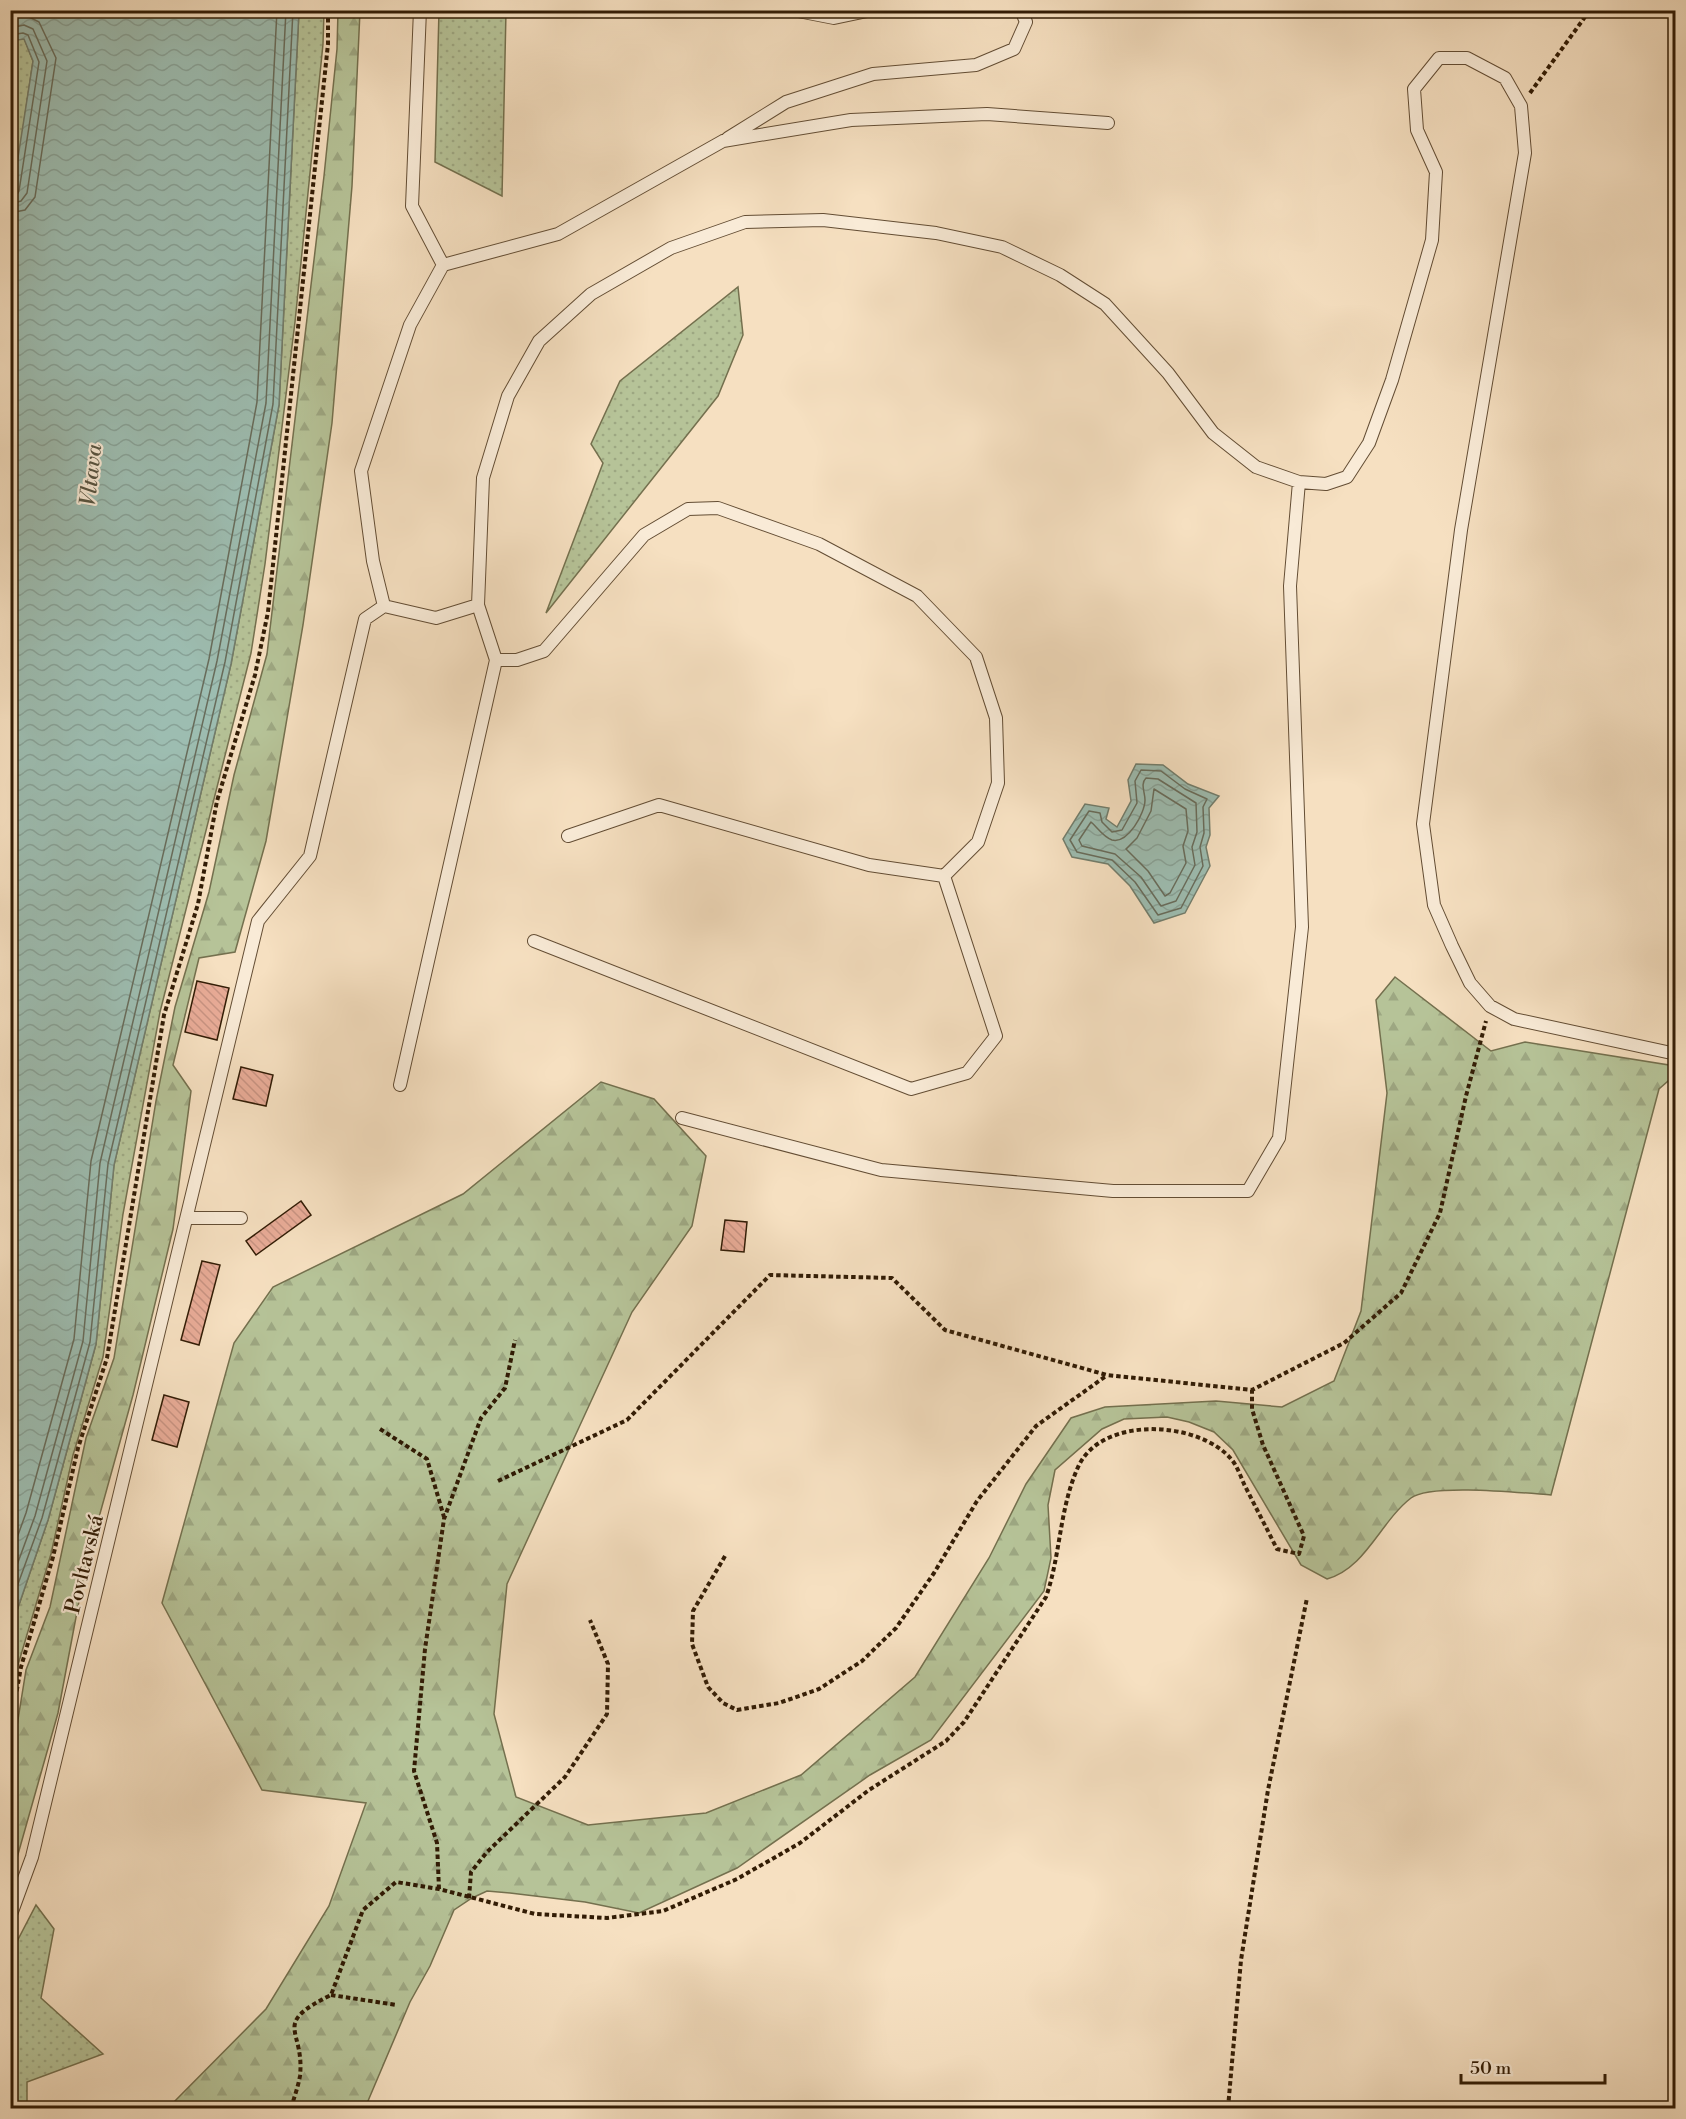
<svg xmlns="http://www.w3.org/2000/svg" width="1686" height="2119" viewBox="0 0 1686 2119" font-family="'Libre Bodoni',serif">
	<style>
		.grass { fill: url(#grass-dots); stroke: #74704e; stroke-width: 1.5 }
		.forest { fill: url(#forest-firs); stroke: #74704e; stroke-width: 1.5 }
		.water { fill: url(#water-waves); stroke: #727d6c; stroke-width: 1.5 }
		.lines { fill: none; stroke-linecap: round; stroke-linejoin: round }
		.shore { stroke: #686c5b; stroke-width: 1.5 }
		.building { fill: url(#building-back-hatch); stroke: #321c05; stroke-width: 1.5 }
		.lane-casing { stroke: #634d34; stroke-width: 14 }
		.path { stroke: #321c05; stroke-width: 4; stroke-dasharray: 4.5 3; stroke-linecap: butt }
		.lane { stroke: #f9ebd7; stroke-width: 12 }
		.labels { text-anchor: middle; stroke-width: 4.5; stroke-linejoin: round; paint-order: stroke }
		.street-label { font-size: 21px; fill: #321c05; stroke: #f9ebd7 }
		.water-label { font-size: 22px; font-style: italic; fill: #575441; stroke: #f9ebd7 }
	</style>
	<defs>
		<pattern id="grass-dots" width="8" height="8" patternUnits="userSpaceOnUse" patternTransform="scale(1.5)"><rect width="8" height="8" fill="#b6c398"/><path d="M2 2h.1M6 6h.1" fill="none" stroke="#9da782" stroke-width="1.8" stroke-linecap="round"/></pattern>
		<pattern id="forest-firs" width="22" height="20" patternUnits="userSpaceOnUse" patternTransform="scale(1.5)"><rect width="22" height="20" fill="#b6c398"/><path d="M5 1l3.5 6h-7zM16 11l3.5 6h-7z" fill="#9da782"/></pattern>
		<pattern id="water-waves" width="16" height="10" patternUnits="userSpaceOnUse" patternTransform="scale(1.5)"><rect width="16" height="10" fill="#9dbdb1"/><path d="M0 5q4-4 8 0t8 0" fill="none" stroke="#88a297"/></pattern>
		<pattern id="building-back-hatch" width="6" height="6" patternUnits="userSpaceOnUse" patternTransform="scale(1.5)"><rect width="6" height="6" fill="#e9ac98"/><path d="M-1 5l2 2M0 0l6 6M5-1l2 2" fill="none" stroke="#c89382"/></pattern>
	</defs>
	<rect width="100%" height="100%" fill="#f6e0c1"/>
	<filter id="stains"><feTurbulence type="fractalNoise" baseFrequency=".00333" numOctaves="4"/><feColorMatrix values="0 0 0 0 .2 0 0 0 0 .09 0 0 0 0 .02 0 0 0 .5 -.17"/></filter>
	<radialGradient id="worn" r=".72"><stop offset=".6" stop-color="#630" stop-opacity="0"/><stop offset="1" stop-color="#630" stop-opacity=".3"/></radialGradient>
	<path class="grass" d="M 299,11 L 324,11 L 323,44 L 295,322 L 265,564 L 251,653 L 160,1012 L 123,1214 L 103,1357 L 73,1455 L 51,1554 L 18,1665 L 11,1704 L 11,1628 L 48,1520 L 96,1344 L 114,1165 L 231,664 L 279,405 Z
		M 439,11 L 506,11 L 502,196 L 435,162 Z
		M 24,38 L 33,61 L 11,209 L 11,41 Z
		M 738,287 L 743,335 L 718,396 L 546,613 L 603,463 L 591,444 L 620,381 Z
		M 36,1905 L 54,1929 L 41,1998 L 103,2054 L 27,2082 L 27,2108 L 11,2108 L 11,1953 Z"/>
	<path class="forest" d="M 338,11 L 360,11 L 352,186 L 332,423 L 303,625 L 266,841 L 235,952 L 199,958 L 173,1065 L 191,1091 L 173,1229 L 133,1395 L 86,1564 L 58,1713 L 11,1879 L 11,1763 L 26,1670 L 50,1607 L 86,1438 L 114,1358 L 156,1101 L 175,1007 L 209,892 L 234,775 L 267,654 L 324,176 L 337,49 Z
		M 1395,977 L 1491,1051 L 1525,1042 L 1675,1066 L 1675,1075 L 1659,1089 L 1551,1495 C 1524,1493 1430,1483 1411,1498 C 1380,1522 1366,1568 1327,1579 L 1301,1565 L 1233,1450 L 1214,1432 L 1189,1422 L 1167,1417 L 1124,1419 L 1102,1429 L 1055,1470 L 1048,1505 L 1051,1558 L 1044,1591 L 931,1740 L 870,1775 L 737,1868 L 639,1913 L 585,1902 L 510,1893 L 487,1891 L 472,1898 L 454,1910 L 430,1966 L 410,2002 L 365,2108 L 168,2108 L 266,2009 L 329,1906 L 366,1803 L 262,1790 L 162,1603 L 234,1343 L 273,1287 L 463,1194 L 601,1082 L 654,1099 L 706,1156 L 692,1226 L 632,1312 L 507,1584 L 494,1714 L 516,1797 L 588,1825 L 706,1813 L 801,1775 L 915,1677 L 989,1558 L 1026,1484 L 1071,1418 L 1105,1407 L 1216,1401 L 1282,1407 L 1334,1381 L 1361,1311 L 1387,1093 L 1376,1000 Z"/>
	<path class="water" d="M 11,10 L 299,11 L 279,405 L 231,664 L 114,1165 L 96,1344 L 48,1520 L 11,1628 L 10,209 L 33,61 L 24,39 L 11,41 Z
		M 1136,764 L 1163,765 L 1188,784 L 1219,796 L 1209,808 L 1210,835 L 1206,847 L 1210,866 L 1185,913 L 1154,923 L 1130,886 L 1108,864 L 1072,857 L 1063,839 L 1085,804 L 1109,808 L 1106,819 L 1117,827 L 1131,801 L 1128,780 Z"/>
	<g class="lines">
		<path class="shore" d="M 10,18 L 27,16 L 39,22 L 56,58 L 35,197 L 25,210 L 10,213
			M 10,28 L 24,25 L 33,29 L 47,61 L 27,193 L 21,201 L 10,204
			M 10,35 L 23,33 L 28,35 L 39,62 L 19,191 L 16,196 L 10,197
			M 1141,770 L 1161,771 L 1185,789 L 1207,799 L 1203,807 L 1204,833 L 1200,847 L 1203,866 L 1181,908 L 1158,915 L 1135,882 L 1112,860 L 1077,852 L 1070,840 L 1089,811 L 1100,813 L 1102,822 L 1112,832 L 1122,830 L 1137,803 L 1135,781 Z
			M 1146,778 L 1158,779 L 1196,803 L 1197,832 L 1192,847 L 1195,865 L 1176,901 L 1161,906 L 1141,877 L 1115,854 L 1082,846 L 1079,840 L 1091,822 C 1097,827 1103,837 1112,840 C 1128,844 1145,813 1145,800 C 1145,792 1140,784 1146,778 Z
			M 1154,789 L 1186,809 L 1188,831 L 1183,846 L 1186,863 L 1170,893 L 1165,896 L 1148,871 L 1126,849 L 1137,838 L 1151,811 Z
			M 10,1557 L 26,1513 L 74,1339 L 91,1161 L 209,659 L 257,402 L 277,10
			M 10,1584 L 35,1516 L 83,1341 L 100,1163 L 217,661 L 266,403 L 286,10
			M 10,1606 L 42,1518 L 90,1342 L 108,1164 L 225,662 L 273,404 L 293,10"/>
	</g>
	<path class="building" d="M 197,981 L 229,988 L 217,1040 L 185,1032 Z
		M 241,1067 L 273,1075 L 266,1106 L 233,1099 Z
		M 301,1201 L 311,1215 L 256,1255 L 246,1241 Z
		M 725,1220 L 747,1222 L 744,1252 L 721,1250 Z
		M 202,1261 L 220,1265 L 199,1345 L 181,1340 Z
		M 164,1395 L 189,1402 L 177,1447 L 152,1440 Z"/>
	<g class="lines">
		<g class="lane-casing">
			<path id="lane" d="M 420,10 L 412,206 L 443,265
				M 793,10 L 834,18 L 872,10
				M 728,138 L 786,102 L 873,74 L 976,65 L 1014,49 L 1026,22 L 1021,10
				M 478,605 L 436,618 L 384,606 L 373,561 L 361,471 L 410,325 L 443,265 L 558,234 L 723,141 L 851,120 L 987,114 L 1108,123
				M 496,660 L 517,660 L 544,651 L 644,535 L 688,509 L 718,508 L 819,544 L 917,596 L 976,657 L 996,718 L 998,783 L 978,842 L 944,876 L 869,865 L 659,805 L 568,836
				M 534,941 L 911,1089 L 967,1073 L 996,1036 L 944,876
				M 400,1085 L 496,660 L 478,605 L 483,478 L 508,396 L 539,341 L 591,294 L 671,248 L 745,222 L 823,220 L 936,233 L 1002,247 L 1060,275 L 1105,304 L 1168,373 L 1213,433 L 1256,467 L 1299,482 L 1326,484 L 1347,477 L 1369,443 L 1392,380 L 1432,240 L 1436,172 L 1417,130 L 1414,89 L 1439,58 L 1467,58 L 1505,78 L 1521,106 L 1525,153 L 1461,530 L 1423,824 L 1434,905 L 1452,946 L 1470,983 L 1490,1006 L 1514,1019 L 1676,1054
				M 682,1118 L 881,1170 L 1113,1191 L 1248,1191 L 1279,1138 L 1302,927 L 1290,586 L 1299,482
				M 188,1218 L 241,1218
				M 10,1917 L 32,1857 L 258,921 L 310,856 L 365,619 L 384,606"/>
		</g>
		<path class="path" d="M 1530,93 L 1590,10
			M 380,1429 L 427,1459 L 444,1517
			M 498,1481 L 627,1420 L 770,1275 L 892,1278 L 945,1330 L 1107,1375 L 1252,1390 L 1344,1343 L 1401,1293 L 1440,1213 L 1466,1096 L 1486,1021
			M 725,1556 L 693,1611 L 692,1644 L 708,1687 L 723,1703 L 737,1710 L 779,1703 L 819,1689 L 862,1661 L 896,1628 L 934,1573 L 977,1501 L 1036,1426 L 1106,1376
			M 10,1728 L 21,1667 L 53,1557 L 78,1448 L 107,1358 L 164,1015 L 198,904 L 217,801 L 255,675 L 268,612 L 328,44 L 328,10
			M 439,1889 L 437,1843 L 414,1771 L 425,1649 L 444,1519 L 481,1418 L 505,1388 L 515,1340
			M 469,1898 L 471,1872 L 487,1852 L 565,1777 L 607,1714 L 608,1664 L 590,1620
			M 331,1995 L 397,2005
			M 291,2108 C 294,2098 298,2087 300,2076 C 305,2028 270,2025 331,1995 L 363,1910 L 396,1882 L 439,1889 L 535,1914 L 607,1918 L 663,1911 L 737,1879 L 800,1843 L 869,1790 L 946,1741 L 964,1722 L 1046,1597 C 1061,1554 1059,1508 1079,1465 C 1104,1415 1200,1421 1232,1460 C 1237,1466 1241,1477 1244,1484 C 1255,1506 1266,1527 1277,1549 L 1299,1554 L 1304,1536 L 1263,1445 L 1252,1409 L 1252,1390
			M 1228,2108 L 1241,1960 L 1268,1790 L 1307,1598"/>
		<use href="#lane" class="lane"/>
	</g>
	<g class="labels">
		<g class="street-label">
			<text transform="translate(84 1564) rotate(-76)" y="7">Povltavská</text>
		</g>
		<g class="water-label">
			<text transform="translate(90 475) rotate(-84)" y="8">Vltava</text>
		</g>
	</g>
	<rect width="1686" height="2119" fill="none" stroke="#f6e0c1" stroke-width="36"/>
	<rect x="12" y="12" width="1662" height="2095" fill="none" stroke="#321c05" stroke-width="3"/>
	<rect x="18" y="18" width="1650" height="2083" fill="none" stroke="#321c05" stroke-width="1.5"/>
	<path d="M1461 2074v9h144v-9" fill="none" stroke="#321c05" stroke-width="3"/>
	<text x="1470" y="2074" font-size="18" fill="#321c05" stroke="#f9ebd7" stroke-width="4.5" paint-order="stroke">50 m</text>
	<rect width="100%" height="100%" filter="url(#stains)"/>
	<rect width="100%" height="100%" fill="url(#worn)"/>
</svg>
